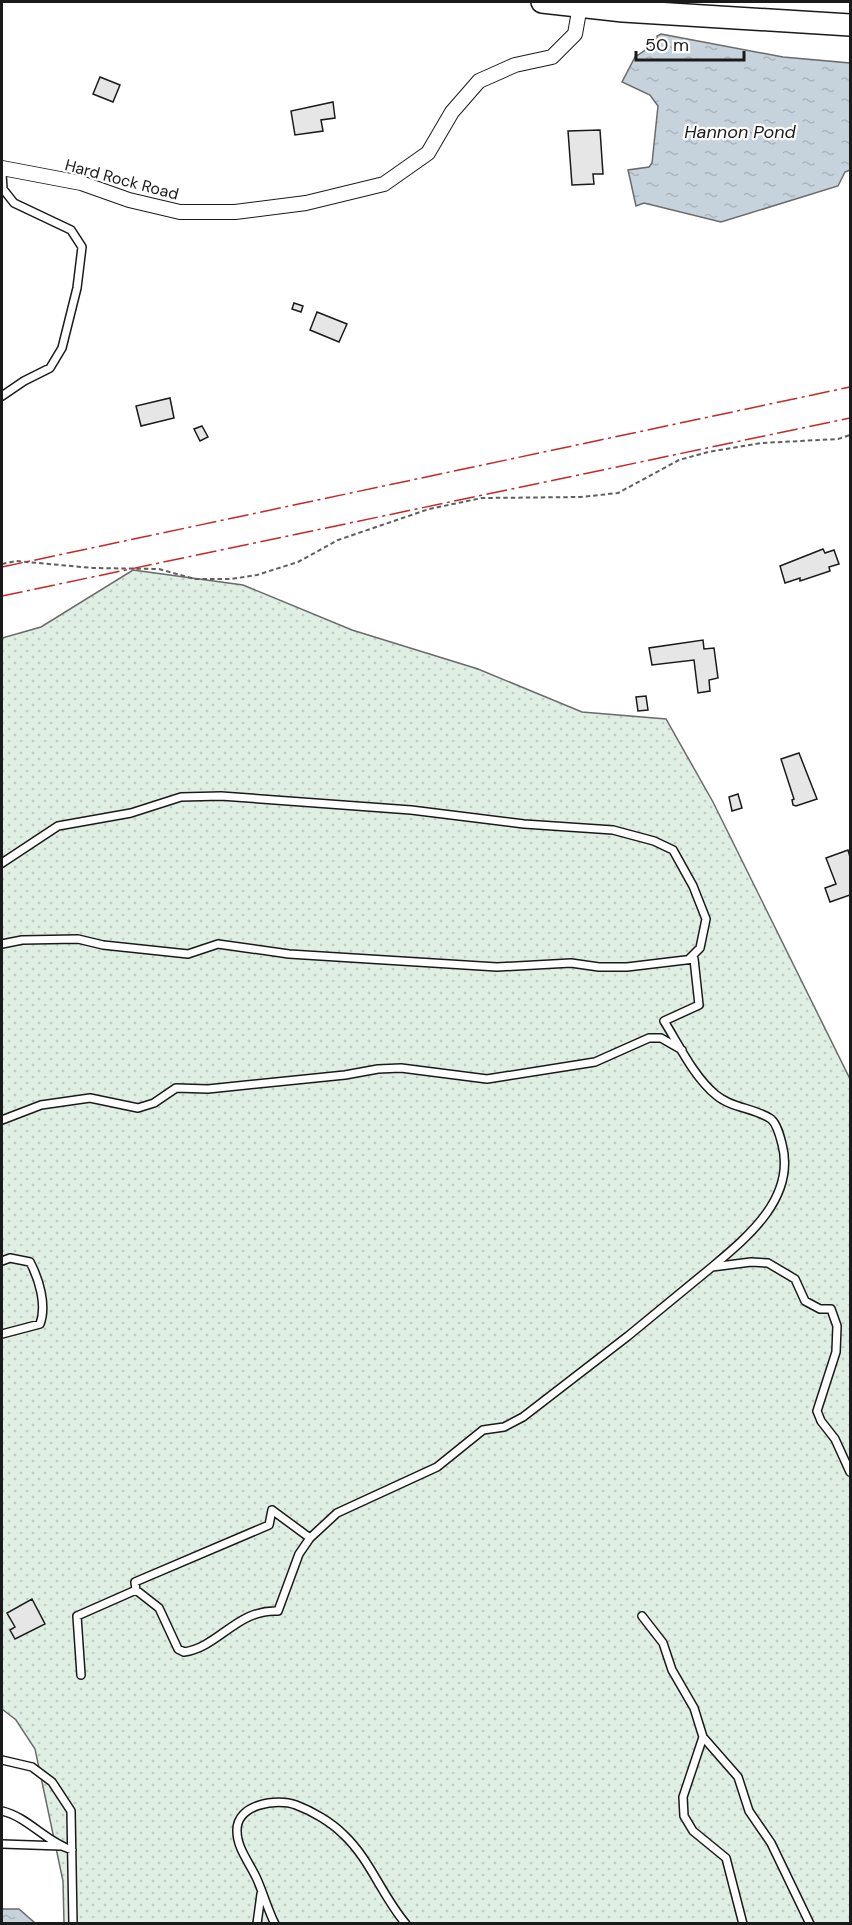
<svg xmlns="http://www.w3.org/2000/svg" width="852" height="1925" viewBox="0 0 852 1925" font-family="'DM Sans',sans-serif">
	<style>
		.grass { fill: url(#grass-dots); stroke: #6a6a6a; stroke-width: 1.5 }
		.water { fill: url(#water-ripples); stroke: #6a6a6a; stroke-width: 1.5 }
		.building { fill: #e6e6e6; stroke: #1a1a1a; stroke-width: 1.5 }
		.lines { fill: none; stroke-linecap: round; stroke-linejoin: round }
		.lane-casing { stroke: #1a1a1a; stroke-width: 10 }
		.street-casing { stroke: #1a1a1a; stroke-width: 16 }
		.primary-casing { stroke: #1a1a1a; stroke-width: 24 }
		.path { stroke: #5f5f5f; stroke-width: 2; stroke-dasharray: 4.5 3; stroke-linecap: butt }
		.lane { stroke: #fff; stroke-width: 7 }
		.street { stroke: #fff; stroke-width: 14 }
		.primary { stroke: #fff; stroke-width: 21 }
		.power { stroke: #c62828; stroke-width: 1.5; stroke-dasharray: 21 4.5 3 4.5; stroke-linecap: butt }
		.labels { text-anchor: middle; stroke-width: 4.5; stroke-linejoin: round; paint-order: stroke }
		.street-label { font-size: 16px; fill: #1a1a1a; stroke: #fff }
		.water-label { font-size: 18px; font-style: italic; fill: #1a1a1a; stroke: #fff }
	</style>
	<defs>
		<pattern id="grass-dots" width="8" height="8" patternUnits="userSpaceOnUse" patternTransform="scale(1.5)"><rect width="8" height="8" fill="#e0efe3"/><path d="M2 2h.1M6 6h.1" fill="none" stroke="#c0ccc2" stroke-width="1.8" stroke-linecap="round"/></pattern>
		<pattern id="water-ripples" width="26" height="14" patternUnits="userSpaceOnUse" patternTransform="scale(1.5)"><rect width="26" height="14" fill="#c6d2dc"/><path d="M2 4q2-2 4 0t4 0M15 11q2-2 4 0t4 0" fill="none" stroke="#aab4bc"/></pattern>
	</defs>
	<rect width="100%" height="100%" fill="#fff"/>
	<path class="grass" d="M 133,570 L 243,585 L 352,630 L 478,669 L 582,712 L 666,719 L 713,802 L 850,1079 L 850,1923 L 64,1923 L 63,1881 L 35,1749 L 16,1720 L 2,1709 L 2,638 L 41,627 Z"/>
	<path class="water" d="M 661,34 L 783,57 L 850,63 L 850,170 L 845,172 L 838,186 L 721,222 L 644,203 L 636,206 L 628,170 L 649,167 L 652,163 L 658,106 L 650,95 L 622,82 L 635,57 L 656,43 L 657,36 Z
		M 2,1909 L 19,1909 L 35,1923 L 2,1923 Z"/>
	<path class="building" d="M 100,77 L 120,85 L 113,102 L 93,94 Z
		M 333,102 L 335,118 L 321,120 L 323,131 L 295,135 L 291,111 Z
		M 600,130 L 603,174 L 593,174 L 594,184 L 572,185 L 568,131 Z
		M 294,303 L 303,306 L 301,312 L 292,309 Z
		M 317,312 L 347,324 L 339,342 L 310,330 Z
		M 170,398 L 174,418 L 141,426 L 136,406 Z
		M 202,426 L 208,437 L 200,441 L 194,429 Z
		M 823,549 L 825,553 L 834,550 L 839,564 L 829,567 L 830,571 L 800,581 L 800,578 L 785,583 L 780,566 Z
		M 703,640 L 704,649 L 714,648 L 718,678 L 709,680 L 710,691 L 698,693 L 694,660 L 652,665 L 649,648 Z
		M 646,696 L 648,710 L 638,711 L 636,697 Z
		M 799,753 L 817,799 L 796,806 L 793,805 L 792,800 L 794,799 L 781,759 Z
		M 738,794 L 742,808 L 732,811 L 729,797 Z
		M 848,850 L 850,857 L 850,895 L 830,902 L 825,888 L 836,884 L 826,858 Z
		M 32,1599 L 45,1624 L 15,1639 L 10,1630 L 15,1627 L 7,1613 Z"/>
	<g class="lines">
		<g class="lane-casing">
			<path id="lane" d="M 2,173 L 3,189 L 14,203 L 71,230 L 82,247 L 77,288 L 62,348 L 50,368 L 24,381 L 2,396
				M 2,863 L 58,826 L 131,813 L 181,797 L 221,796 L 411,810 L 524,824 L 613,830 L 654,841 L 673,850 L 693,886 L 706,919 L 700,948 L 689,959
				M 2,944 L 22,940 L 78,939 L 103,945 L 188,954 L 218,944 L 289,954 L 497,967 L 571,963 L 599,967 L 627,967 L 694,959 L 699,1005 L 664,1021 C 679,1045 694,1077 716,1095 C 731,1108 755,1108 771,1119 C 777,1124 780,1136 782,1144 C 796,1197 749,1236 712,1267
				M 2,1120 L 41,1105 L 90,1098 L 138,1108 L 154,1103 L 176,1088 L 208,1089 L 345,1075 L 378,1069 L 401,1068 L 487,1079 L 595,1062 L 649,1038 L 661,1038 L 682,1050
				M 2,1261 L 10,1258 L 30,1262 C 39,1279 47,1305 40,1324 L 2,1334
				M 136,1590 L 135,1582 L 269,1525 L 272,1510 L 310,1538
				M 642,1616 L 663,1643 L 672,1670 L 694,1708 L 703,1737 L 738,1777 L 749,1811 L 771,1843 L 810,1924
				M 81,1675 L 77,1616 L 136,1590 L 159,1608 L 178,1649 L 184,1652 C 219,1647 237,1609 278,1611 L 299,1554 L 310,1538 L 337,1513 L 437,1467 L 483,1430 L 504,1427 L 523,1417 L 628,1336 L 712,1267 L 751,1262 L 768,1263 L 795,1279 L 805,1301 L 820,1309 L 831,1309 L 837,1326 L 836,1352 L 817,1411 L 821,1421 L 835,1439 L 850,1472
				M 703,1737 L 683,1797 L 684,1816 L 693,1831 L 726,1858 L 743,1924
				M 2,1760 L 32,1767 L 52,1782 L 71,1811 L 73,1924
				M 2,1811 C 28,1817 46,1842 72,1850
				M 2,1844 L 61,1846
				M 257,1924 L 261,1894
				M 275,1924 C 267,1908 263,1892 256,1877 C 249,1862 237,1848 237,1831 C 236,1804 277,1798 296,1805 C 312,1811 331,1822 343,1834 C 370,1859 382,1896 406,1924"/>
		</g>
		<g class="street-casing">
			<path id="street" d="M 2,168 L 81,183 L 129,200 L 180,212 L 235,212 L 306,203 L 384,184 L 428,153 L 452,112 L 479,81 L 515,65 L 552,57 L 575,34 L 580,6"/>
		</g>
		<g class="primary-casing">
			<path id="primary" d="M 542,2 L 623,11 L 850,25"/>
		</g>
		<path class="path" d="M 2,564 L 16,561 L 93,568 L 159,569 L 195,579 L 231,579 L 257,575 L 298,562 L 338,540 L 429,509 L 482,498 L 581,497 L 618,493 L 679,460 L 708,452 L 762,443 L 838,439 L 850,435"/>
		<use href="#lane" class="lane"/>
		<use href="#street" class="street"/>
		<use href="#primary" class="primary"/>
		<path class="power" d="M 2,567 L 850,387
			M 2,596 L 850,418"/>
	</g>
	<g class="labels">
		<g class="street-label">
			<text transform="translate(122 179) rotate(15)" y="6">Hard Rock Road</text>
		</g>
		<g class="water-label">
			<text x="740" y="138">Hannon Pond</text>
		</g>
	</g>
	<rect width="852" height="1925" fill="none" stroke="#1a1a1a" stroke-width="6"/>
	<path d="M636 51v9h108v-9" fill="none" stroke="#1a1a1a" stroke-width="3"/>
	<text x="645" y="51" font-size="18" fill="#1a1a1a" stroke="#ffffff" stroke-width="4.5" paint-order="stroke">50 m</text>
</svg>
